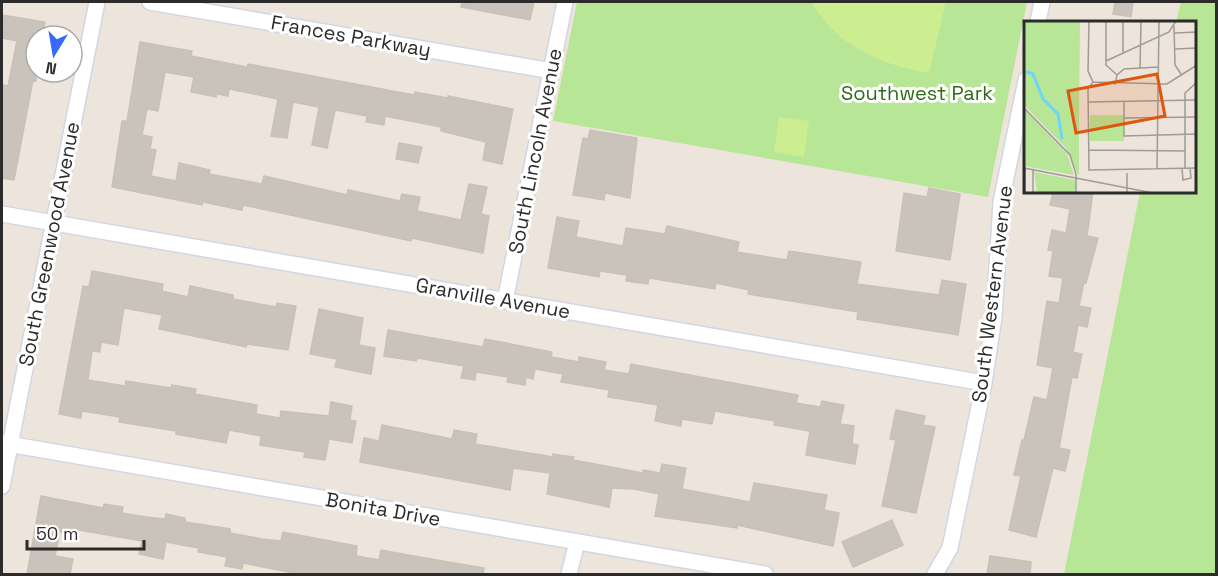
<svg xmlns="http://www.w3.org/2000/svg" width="1218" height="576" viewBox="0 0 1218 576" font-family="'Space Grotesk',sans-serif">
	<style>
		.green { fill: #b6e696 }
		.pitch { fill: #ccee91 }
		.building { fill: #c9c3bb; stroke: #c9c1b6; stroke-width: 1.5 }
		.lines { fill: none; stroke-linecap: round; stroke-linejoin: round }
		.minor-casing { stroke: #d1d6e4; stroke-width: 18 }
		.minor { stroke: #fff; stroke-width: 15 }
		.labels { text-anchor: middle; stroke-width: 6; stroke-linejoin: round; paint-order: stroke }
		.street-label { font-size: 20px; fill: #2b2b2b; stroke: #fff }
		.park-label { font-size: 20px; fill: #2d6b17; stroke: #fff }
		.inset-river { fill: none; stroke: #6bd7f4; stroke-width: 3 }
		.inset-road { fill: none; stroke: #9f9b95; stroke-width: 1.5 }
		.view { fill: #df570e; fill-opacity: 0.15; stroke: #df570e; stroke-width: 3 }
		.inset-edge { fill: none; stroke: #2b2b2b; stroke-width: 3 }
	</style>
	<rect width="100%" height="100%" fill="#ede5dc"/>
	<path class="green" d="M 577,2 L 1027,2 L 988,197 L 553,121 Z
		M 1181,2 L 1216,2 L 1216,574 L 1064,574 L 1140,192 L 1196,192 L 1196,22 L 1176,22 Z"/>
	<path class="pitch" d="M 811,2 L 946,2 L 929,73 C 878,64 838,46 811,2 Z
		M 779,117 L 809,121 L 804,157 L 774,152 Z"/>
	<path class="building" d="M 462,2 L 534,2 L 530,20 L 461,7 Z
		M 1115,2 L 1133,2 L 1131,17 L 1113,14 Z
		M 2,15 L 45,22 L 42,36 L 36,36 L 36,81 L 33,80 L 14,180 L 2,178 L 2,85 L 8,86 L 17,41 L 2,38 Z
		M 140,42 L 192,51 L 191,56 L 247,67 L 248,64 L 414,95 L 415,92 L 448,98 L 448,96 L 513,109 L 502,164 L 483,160 L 486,142 L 441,131 L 441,127 L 385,116 L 384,125 L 366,122 L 367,116 L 335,110 L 327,148 L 312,145 L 319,107 L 293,102 L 287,138 L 271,136 L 278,99 L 229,89 L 228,96 L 217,94 L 216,97 L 191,92 L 194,77 L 165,72 L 158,111 L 147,109 L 142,135 L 152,137 L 150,149 L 156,150 L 151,176 L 176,181 L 179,163 L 210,170 L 209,174 L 262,184 L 264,176 L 347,195 L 348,190 L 400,201 L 402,194 L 420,197 L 417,211 L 461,220 L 469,184 L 487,187 L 481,214 L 489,216 L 483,253 L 412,238 L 411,241 L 243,205 L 242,210 L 203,202 L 202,205 L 112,187 L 122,121 L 127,121 Z
		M 590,130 L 637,138 L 630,198 L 605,193 L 604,200 L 573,195 L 583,138 L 588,139 Z
		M 399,143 L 422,147 L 418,163 L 396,159 Z
		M 929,188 L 960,194 L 950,260 L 896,251 L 904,193 L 927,197 Z
		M 1053,192 L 1093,192 L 1087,236 L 1098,238 L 1086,283 L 1084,282 L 1079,306 L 1091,308 L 1087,327 L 1078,325 L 1073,352 L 1082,354 L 1077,378 L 1072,377 L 1059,448 L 1070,450 L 1065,471 L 1053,468 L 1036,537 L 1009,530 L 1021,476 L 1014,475 L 1022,440 L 1024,440 L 1034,397 L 1047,400 L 1053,368 L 1037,365 L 1047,301 L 1059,303 L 1063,278 L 1049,276 L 1053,251 L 1048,250 L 1052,230 L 1066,233 L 1070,209 L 1050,205 Z
		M 557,217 L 579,221 L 576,237 L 623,246 L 626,228 L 665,234 L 667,226 L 739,242 L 737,252 L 787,260 L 789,251 L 861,262 L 857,284 L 939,295 L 942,280 L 966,284 L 958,335 L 857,319 L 858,312 L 748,294 L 749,290 L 716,283 L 715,289 L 649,278 L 648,284 L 626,281 L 627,275 L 600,271 L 599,277 L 548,268 Z
		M 92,271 L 163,284 L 162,291 L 188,297 L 190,286 L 233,295 L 233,299 L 276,307 L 277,303 L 296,306 L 288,350 L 247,344 L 246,347 L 159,329 L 162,315 L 124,308 L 118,345 L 101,342 L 100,352 L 92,351 L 88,380 L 125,386 L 126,381 L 171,388 L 172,385 L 196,389 L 195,394 L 257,405 L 256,414 L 280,418 L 281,411 L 329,416 L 331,402 L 352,406 L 350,420 L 356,421 L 352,443 L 329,439 L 325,460 L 304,457 L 305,452 L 260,445 L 261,436 L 229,430 L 226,443 L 176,434 L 176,431 L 119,422 L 120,417 L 82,411 L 81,418 L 59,414 L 83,286 L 89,287 Z
		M 319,309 L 363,318 L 359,345 L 375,348 L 371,374 L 335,367 L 337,359 L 310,354 Z
		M 388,330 L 483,347 L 485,339 L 552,352 L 551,357 L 579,362 L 579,357 L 606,362 L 604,370 L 629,374 L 631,364 L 798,395 L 796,403 L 820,407 L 822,401 L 844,405 L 840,424 L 854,426 L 852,444 L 858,445 L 855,464 L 806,455 L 810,431 L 774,425 L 775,421 L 715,411 L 712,424 L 682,419 L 681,426 L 655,421 L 658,405 L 608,397 L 609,390 L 561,382 L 563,374 L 535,369 L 533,379 L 526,377 L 525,385 L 507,382 L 508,377 L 476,372 L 475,380 L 461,378 L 464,366 L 417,358 L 416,361 L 384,356 Z
		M 896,410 L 925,416 L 923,425 L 935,427 L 916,513 L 882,506 L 896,440 L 890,439 Z
		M 382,425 L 452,439 L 454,430 L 477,434 L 475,444 L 553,457 L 553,454 L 574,457 L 573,460 L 643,473 L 643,470 L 660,473 L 662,464 L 686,468 L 682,489 L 750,502 L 754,483 L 827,495 L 824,510 L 839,513 L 833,546 L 737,525 L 737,528 L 655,516 L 659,494 L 634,489 L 612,488 L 609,507 L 547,494 L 550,473 L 513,468 L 510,490 L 360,462 L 364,438 L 379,441 Z
		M 41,496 L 103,508 L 104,504 L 123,507 L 122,513 L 146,517 L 165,519 L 166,514 L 185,518 L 185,522 L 230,529 L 230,533 L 262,539 L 281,541 L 283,532 L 357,546 L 356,556 L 379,560 L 381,550 L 431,559 L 484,568 L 483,574 L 299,574 L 243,563 L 242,569 L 225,566 L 227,557 L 198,552 L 199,548 L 166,542 L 163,559 L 139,554 L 142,541 L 67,528 L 66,533 L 60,532 L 55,556 L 73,559 L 70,574 L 27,574 Z
		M 892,520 L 903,545 L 853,567 L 842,542 Z
		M 990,556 L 1031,562 L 1030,574 L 987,574 Z"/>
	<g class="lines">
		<g class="minor-casing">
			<path id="minor" d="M 150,2 L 552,71
				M 1038,22 L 1042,2
				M 2,214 L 984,383
				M 505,301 L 565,2
				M 2,443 L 765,574
				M 2,486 L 97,2
				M 569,574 L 577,542
				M 935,574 L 950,548 L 984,383 L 994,317 L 1001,202 L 1026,80"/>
		</g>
		<use href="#minor" class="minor"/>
	</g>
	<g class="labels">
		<g class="street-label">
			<text transform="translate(351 36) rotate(10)" y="7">Frances Parkway</text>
			<text transform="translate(535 151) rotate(-79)" y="7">South Lincoln Avenue</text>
			<text transform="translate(49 244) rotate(-79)" y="7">South Greenwood Avenue</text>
			<text transform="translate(992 294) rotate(-83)" y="7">South Western Avenue</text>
			<text transform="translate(493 298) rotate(10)" y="7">Granville Avenue</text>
			<text transform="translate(383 509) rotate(10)" y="7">Bonita Drive</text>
		</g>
		<g class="park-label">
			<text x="917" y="100">Southwest Park</text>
		</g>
	</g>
	<g transform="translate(1024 21)">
		<rect width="172" height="172" fill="#ede5dc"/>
		<path d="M 56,0 L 55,95 L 55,155 L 42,127 L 0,84 L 0,1 ZM 0,88 L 43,133 L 50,154 L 0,145 ZM 66,94 L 99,94 L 100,120 L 66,120 ZM 10,151 L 51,159 L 51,172 L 13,172 Z" fill="#b6e696"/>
		<path class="inset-river" d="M 0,50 L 9,53 L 19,78 L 34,93 L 38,118"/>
		<path class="inset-road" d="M 65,0 L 64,50 L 69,61 L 64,68 L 65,149 L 173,147M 82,0 L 82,44 L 93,54M 150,5 L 151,44 L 157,53M 151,12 L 173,11M 151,28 L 173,27M 99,32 L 99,0M 82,40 L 145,11 L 152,0M 116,47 L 117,0M 69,61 L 143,63 L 173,44M 91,64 L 93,54 L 100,48 L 134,46M 100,80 L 100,115 L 173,113M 64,81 L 173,79M 0,87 L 46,134 L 52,153 L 52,172M 100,97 L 173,96M 65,129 L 161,130M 0,147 L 129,172M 161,147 L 161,72 L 173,61M 133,148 L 135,0M 158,148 L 159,159 L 167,157 L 166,147M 9,149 L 9,172M 1,172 L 1,147M 103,172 L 103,152"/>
		<path class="view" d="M 133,53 L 141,95 L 52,112 L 44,70 Z"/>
		<rect width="172" height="172" class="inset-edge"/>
	</g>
	<rect width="1218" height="576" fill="none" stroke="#2b2b2b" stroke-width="6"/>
	<g transform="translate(54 54) rotate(191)"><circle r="28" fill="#ffffff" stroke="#aaaaaa" stroke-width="1.5"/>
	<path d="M0-4.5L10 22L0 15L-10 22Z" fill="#3768ff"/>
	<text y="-9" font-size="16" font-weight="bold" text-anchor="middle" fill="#2b2b2b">N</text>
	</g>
	<path d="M27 540v9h117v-9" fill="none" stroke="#2b2b2b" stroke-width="3"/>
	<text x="36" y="540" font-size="18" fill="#2b2b2b" stroke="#ffffff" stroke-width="4.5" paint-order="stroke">50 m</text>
</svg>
